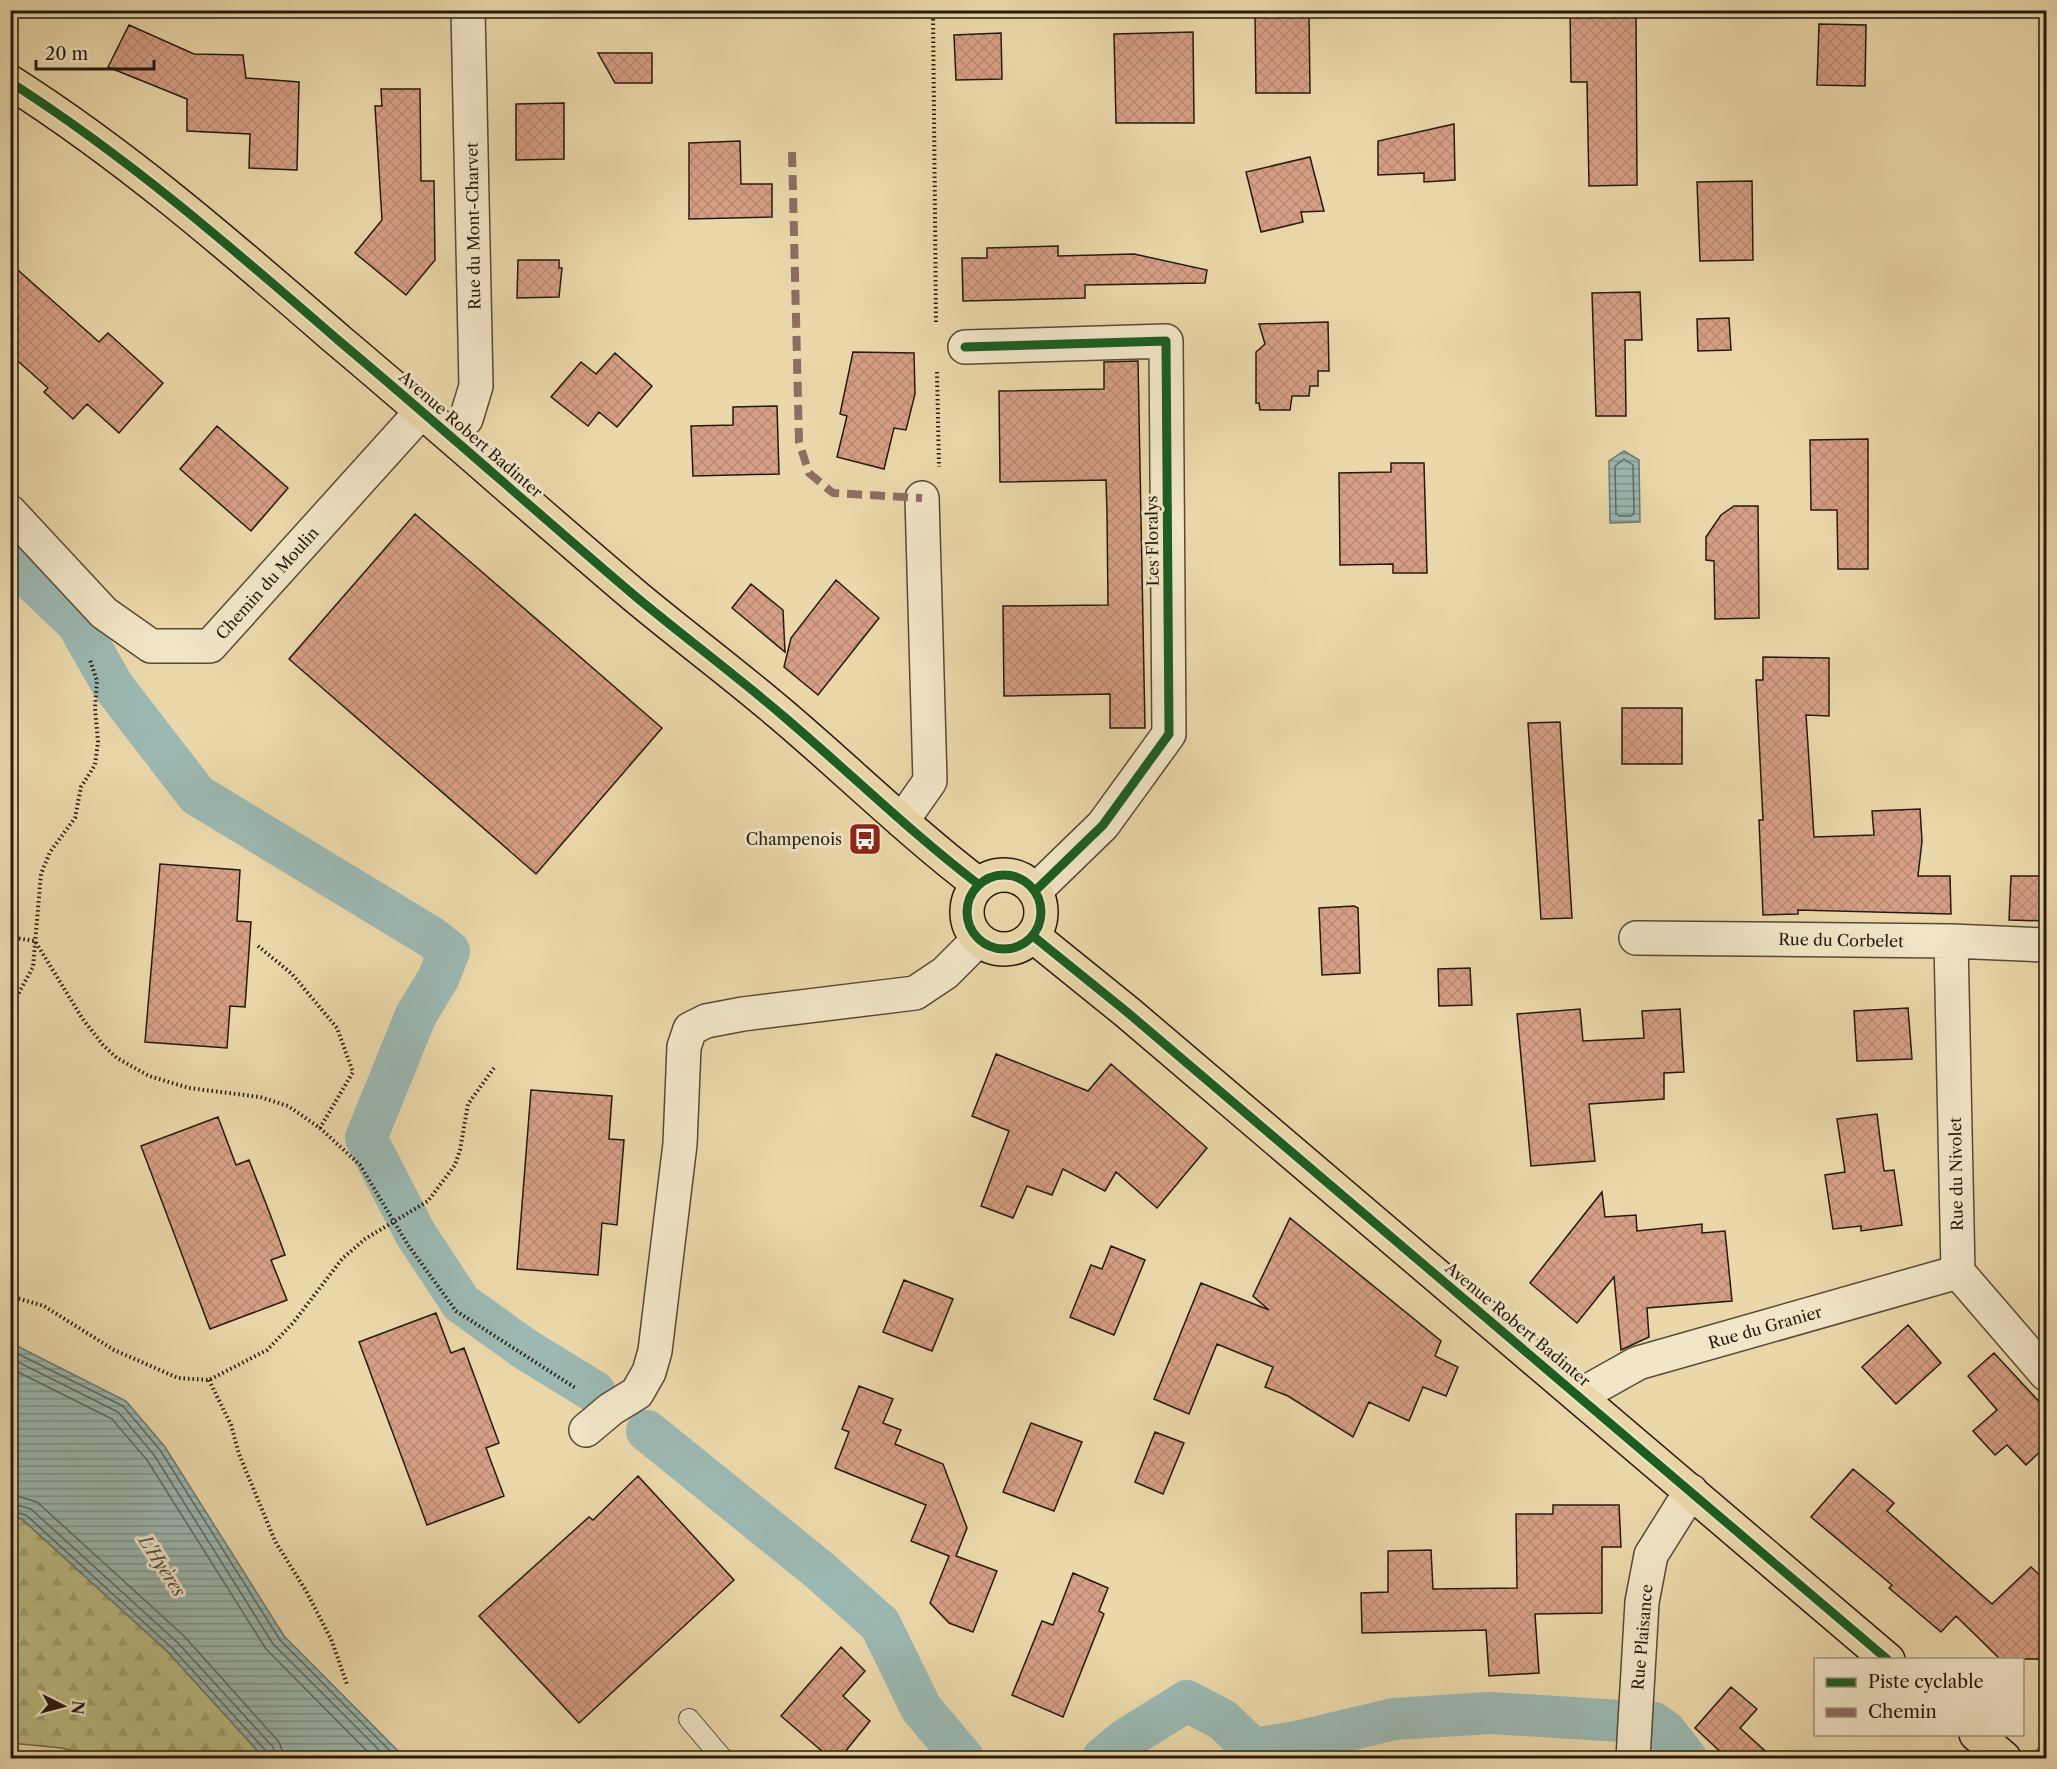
<svg xmlns="http://www.w3.org/2000/svg" width="2057" height="1769" viewBox="0 0 2057 1769" font-family="'Libre Caslon Text',serif">
	<style>
		.forest { fill: url(#forest-firs); stroke: #716c4a; stroke-width: 1.5 }
		.water { fill: url(#water-rules); stroke: #6c7971; stroke-width: 1.5 }
		.lines { fill: none; stroke-linecap: round; stroke-linejoin: round }
		.shore { stroke: #606960; stroke-width: 1.5 }
		.canal { stroke: #9bb8b2; stroke-width: 42 }
		.building { fill: url(#building-cross-hatch); stroke: #251a0f; stroke-width: 1.5 }
		.service-casing { stroke: #564a36; stroke-width: 22 }
		.minor-casing { stroke: #564a36; stroke-width: 36 }
		.primary-casing { stroke: #251a0f; stroke-width: 36 }
		.path { stroke: #251a0f; stroke-width: 4; stroke-dasharray: 1.5 3; stroke-linecap: butt }
		.service { stroke: #f2e6c8; stroke-width: 20 }
		.minor { stroke: #f2e6c8; stroke-width: 33 }
		.primary { stroke: #ebd8aa; stroke-width: 33 }
		.quiet { stroke: #8d6e63; stroke-width: 8; stroke-dasharray: 15 8; stroke-linecap: butt }
		.cycleway-casing { stroke: #f2e6c8; stroke-width: 13 }
		.cycleway { stroke: #1b5e20; stroke-width: 9 }
		.labels { text-anchor: middle; stroke-width: 6; stroke-linejoin: round; paint-order: stroke }
		.street-label { font-size: 16px; fill: #251a0f; stroke: #f2e6c8 }
		.poi-label { font-size: 16px; fill: #251a0f; stroke: #f2e6c8; text-anchor: end }
		.water-label { font-size: 18px; font-style: italic; fill: #4e5148; stroke: #f2e6c8 }
	</style>
	<defs>
		<pattern id="forest-firs" width="22" height="20" patternUnits="userSpaceOnUse" patternTransform="scale(1.5)"><rect width="22" height="20" fill="#bdbd84"/><path d="M5 1l3.5 6h-7zM16 11l3.5 6h-7z" fill="#a2a271"/></pattern>
		<pattern id="water-rules" width="6" height="5" patternUnits="userSpaceOnUse" patternTransform="scale(1.5)"><rect width="6" height="5" fill="#9bb8b2"/><path d="M0 2.5h6" fill="none" stroke="#7e958f"/></pattern>
		<pattern id="building-cross-hatch" width="8" height="8" patternUnits="userSpaceOnUse" patternTransform="scale(1.5)"><rect width="8" height="8" fill="#d79f85"/><path d="M0 0l8 8M0 8l8-8" fill="none" stroke="#b88872"/></pattern>
	</defs>
	<rect width="100%" height="100%" fill="#ebd8aa"/>
	<filter id="stains"><feTurbulence type="fractalNoise" baseFrequency=".00333" numOctaves="4"/><feColorMatrix values="0 0 0 0 .2 0 0 0 0 .09 0 0 0 0 .02 0 0 0 .5 -.17"/></filter>
	<radialGradient id="worn" r=".72"><stop offset=".6" stop-color="#630" stop-opacity="0"/><stop offset="1" stop-color="#630" stop-opacity=".3"/></radialGradient>
	<path class="forest" d="M 10,1516 L 22,1519 L 168,1652 L 264,1758 L 97,1758 L 62,1748 L 11,1743 Z"/>
	<path class="water" d="M 1624,451 L 1639,460 L 1640,522 L 1610,523 L 1609,461 Z
		M 11,1343 L 126,1401 L 165,1447 L 284,1636 L 405,1758 L 264,1758 L 168,1652 L 22,1519 L 11,1516 Z"/>
	<g class="lines">
		<path class="shore" d="M 1624,459 L 1633,465 L 1634,513 L 1631,516 L 1619,516 L 1616,514 L 1615,466 Z
			M 10,1350 L 123,1406 L 160,1450 L 280,1640 L 397,1758
			M 10,1358 L 118,1412 L 154,1455 L 273,1644 L 387,1758
			M 10,1368 L 112,1419 L 147,1460 L 266,1649 L 374,1758
			M 10,1494 L 37,1502 L 184,1636 L 279,1742 L 285,1758
			M 10,1503 L 31,1509 L 178,1643 L 273,1747 L 276,1758
			M 10,1511 L 26,1515 L 172,1648 L 267,1752 L 268,1758"/>
		<path class="canal" d="M 18,567 L 77,623 L 113,686 L 197,795 L 431,937 L 449,951 L 439,977 L 416,1015 L 366,1138 L 415,1233 L 461,1303 L 525,1349 L 595,1392
			M 647,1431 L 818,1569 L 880,1624 L 921,1708 L 963,1758
			M 1103,1758 L 1126,1739 L 1187,1701 L 1223,1720 L 1253,1749 L 1297,1742 L 1394,1719 L 1490,1713 L 1654,1723 L 1665,1731 L 1686,1758"/>
	</g>
	<path class="building" d="M 1570,10 L 1636,10 L 1637,185 L 1589,186 L 1587,82 L 1571,82 Z
		M 1309,13 L 1310,93 L 1256,93 L 1255,14 Z
		M 1819,24 L 1866,25 L 1865,86 L 1817,85 Z
		M 129,25 L 194,54 L 243,55 L 246,78 L 299,82 L 297,170 L 249,168 L 250,134 L 187,131 L 187,99 L 108,67 Z
		M 1193,32 L 1194,123 L 1116,123 L 1114,34 Z
		M 1001,33 L 1002,79 L 956,80 L 954,35 Z
		M 598,53 L 652,53 L 652,83 L 615,83 Z
		M 381,89 L 420,89 L 421,181 L 434,181 L 435,260 L 406,295 L 355,253 L 382,220 L 375,106 L 382,106 Z
		M 564,103 L 564,159 L 516,160 L 516,104 Z
		M 1454,124 L 1455,180 L 1424,182 L 1424,173 L 1378,175 L 1378,141 Z
		M 740,141 L 741,184 L 772,184 L 772,217 L 689,219 L 689,143 Z
		M 1310,157 L 1324,211 L 1301,212 L 1303,222 L 1261,232 L 1246,172 Z
		M 1752,181 L 1753,260 L 1700,261 L 1697,182 Z
		M 1058,246 L 1058,256 L 1134,254 L 1207,270 L 1205,283 L 1085,285 L 1085,298 L 963,301 L 962,258 L 987,258 L 987,248 Z
		M 518,260 L 559,260 L 559,268 L 562,268 L 559,297 L 517,298 Z
		M 10,263 L 99,342 L 108,333 L 163,383 L 119,433 L 87,404 L 73,419 L 44,392 L 48,388 L 10,354 Z
		M 1640,292 L 1642,340 L 1625,340 L 1626,416 L 1596,416 L 1592,293 Z
		M 1729,318 L 1731,350 L 1698,351 L 1697,319 Z
		M 1328,322 L 1329,371 L 1318,371 L 1318,386 L 1310,386 L 1309,396 L 1292,396 L 1290,410 L 1260,410 L 1259,403 L 1256,403 L 1256,352 L 1265,344 L 1259,324 Z
		M 853,352 L 914,353 L 915,394 L 906,430 L 894,428 L 884,469 L 837,457 L 847,416 L 840,414 Z
		M 615,353 L 652,386 L 617,427 L 599,412 L 588,426 L 551,397 L 581,362 L 596,374 Z
		M 1138,361 L 1145,728 L 1110,728 L 1110,694 L 1004,696 L 1003,606 L 1108,605 L 1107,513 L 1106,480 L 1000,482 L 999,391 L 1104,389 L 1104,362 Z
		M 777,406 L 779,474 L 693,476 L 691,426 L 733,425 L 733,407 Z
		M 217,426 L 288,488 L 251,531 L 180,469 Z
		M 1868,439 L 1868,569 L 1838,569 L 1837,510 L 1811,510 L 1810,440 Z
		M 1391,463 L 1424,463 L 1427,573 L 1393,573 L 1393,564 L 1340,565 L 1339,473 L 1391,472 Z
		M 1734,506 L 1758,506 L 1759,618 L 1715,619 L 1714,561 L 1706,560 L 1706,537 L 1721,515 Z
		M 415,514 L 662,728 L 536,874 L 289,659 Z
		M 836,580 L 879,618 L 818,695 L 784,667 L 791,638 Z
		M 751,584 L 783,610 L 785,652 L 732,608 Z
		M 1763,657 L 1829,658 L 1829,716 L 1806,715 L 1814,837 L 1874,835 L 1872,811 L 1920,809 L 1922,841 L 1918,876 L 1950,876 L 1951,914 L 1798,910 L 1798,914 L 1763,915 L 1759,820 L 1763,820 L 1756,680 L 1763,680 Z
		M 1622,708 L 1682,708 L 1682,764 L 1622,764 Z
		M 1560,722 L 1572,918 L 1541,919 L 1528,723 Z
		M 160,864 L 240,870 L 237,921 L 251,922 L 245,1007 L 230,1006 L 227,1048 L 145,1042 Z
		M 2011,876 L 2046,876 L 2046,921 L 2009,920 Z
		M 1354,906 L 1358,908 L 1360,973 L 1322,975 L 1319,908 Z
		M 1470,968 L 1472,1005 L 1439,1006 L 1438,969 Z
		M 1908,1008 L 1912,1059 L 1857,1061 L 1854,1011 Z
		M 1580,1009 L 1583,1041 L 1644,1038 L 1642,1011 L 1680,1009 L 1684,1072 L 1664,1073 L 1664,1099 L 1589,1104 L 1595,1161 L 1531,1166 L 1517,1014 Z
		M 996,1054 L 1088,1091 L 1111,1064 L 1207,1148 L 1157,1208 L 1116,1172 L 1105,1191 L 1063,1169 L 1052,1195 L 1027,1186 L 1013,1218 L 981,1206 L 1009,1131 L 972,1116 Z
		M 531,1090 L 612,1096 L 609,1139 L 624,1140 L 617,1225 L 602,1223 L 598,1275 L 517,1269 Z
		M 1877,1114 L 1884,1171 L 1894,1170 L 1902,1225 L 1861,1231 L 1861,1226 L 1833,1229 L 1825,1175 L 1845,1172 L 1837,1119 Z
		M 218,1117 L 236,1165 L 249,1160 L 270,1214 L 285,1255 L 271,1260 L 287,1300 L 210,1329 L 141,1146 Z
		M 1602,1192 L 1605,1217 L 1636,1215 L 1637,1231 L 1702,1224 L 1702,1233 L 1725,1231 L 1732,1301 L 1647,1308 L 1649,1337 L 1621,1350 L 1614,1277 L 1577,1323 L 1530,1283 Z
		M 1290,1218 L 1441,1341 L 1435,1356 L 1458,1367 L 1446,1396 L 1423,1387 L 1409,1421 L 1369,1402 L 1353,1437 L 1288,1396 L 1265,1387 L 1273,1367 L 1217,1344 L 1189,1414 L 1154,1399 L 1201,1283 L 1269,1310 L 1253,1296 Z
		M 1111,1246 L 1145,1260 L 1114,1335 L 1070,1317 L 1091,1265 L 1102,1269 Z
		M 904,1280 L 953,1299 L 932,1351 L 883,1332 Z
		M 436,1313 L 451,1353 L 464,1348 L 499,1443 L 486,1448 L 504,1496 L 427,1525 L 359,1342 Z
		M 1908,1325 L 1941,1363 L 1896,1404 L 1862,1367 Z
		M 1994,1353 L 2046,1409 L 2046,1446 L 2026,1465 L 2007,1445 L 1995,1455 L 1973,1431 L 1997,1410 L 1968,1376 Z
		M 859,1386 L 893,1399 L 883,1423 L 901,1430 L 895,1444 L 943,1464 L 967,1528 L 956,1556 L 997,1571 L 973,1632 L 949,1623 L 930,1603 L 949,1556 L 911,1541 L 926,1505 L 835,1468 L 849,1432 L 842,1429 Z
		M 1031,1423 L 1082,1442 L 1054,1511 L 1003,1492 Z
		M 1155,1432 L 1184,1443 L 1163,1494 L 1135,1482 Z
		M 1853,1469 L 1894,1503 L 1887,1511 L 1992,1604 L 2031,1567 L 2046,1581 L 2046,1659 L 2000,1659 L 1956,1616 L 1941,1632 L 1889,1588 L 1892,1585 L 1811,1517 Z
		M 638,1476 L 734,1580 L 579,1723 L 479,1616 L 589,1517 L 593,1520 Z
		M 1553,1505 L 1619,1505 L 1621,1547 L 1602,1547 L 1602,1613 L 1535,1614 L 1539,1673 L 1489,1676 L 1486,1630 L 1362,1633 L 1361,1593 L 1388,1592 L 1388,1551 L 1431,1550 L 1433,1589 L 1517,1588 L 1516,1514 L 1553,1514 Z
		M 1073,1573 L 1108,1588 L 1099,1611 L 1104,1614 L 1063,1717 L 1012,1695 L 1042,1621 L 1053,1625 Z
		M 841,1647 L 865,1671 L 843,1696 L 870,1721 L 840,1758 L 830,1758 L 781,1716 Z
		M 1731,1687 L 1757,1709 L 1740,1728 L 1773,1758 L 1727,1758 L 1695,1728 Z"/>
	<g class="lines">
		<g class="service-casing">
			<path id="service" d="M 689,1719 L 722,1758"/>
		</g>
		<g class="minor-casing">
			<path id="minor" d="M 965,347 L 1166,341 L 1169,734 L 1103,825 L 1035,891
				M 452,435 L 466,419 L 476,386 L 468,10
				M 10,512 L 104,613 L 151,646 L 210,646 L 422,411
				M 902,821 L 930,781 L 922,498
				M 1636,938 L 1951,941 L 2046,945
				M 1951,941 L 1958,1272 L 2046,1374
				M 1579,1396 L 1638,1363 L 1958,1272
				M 586,1430 L 611,1409 L 637,1393 L 649,1372 L 655,1351 L 680,1144 L 684,1047 L 690,1029 L 706,1021 L 743,1014 L 915,993 L 945,973 L 978,940
				M 1633,1758 L 1642,1602 L 1651,1555 L 1691,1491"/>
		</g>
		<g class="primary-casing">
			<path id="primary" d="M 10,82 C 128,157 233,249 338,340 C 438,424 535,511 635,596 C 683,636 734,674 782,715 C 848,771 910,832 978,884
				M967 912a37 37 0 1 1 74 0a37 37 0 1 1-74 0Z
				M 1033,936 L 1127,1012 L 1888,1660
				M 1976,1734 L 2004,1758"/>
		</g>
		<path class="path" d="M 933,10 L 936,323
			M 937,372 L 939,467
			M 10,937 L 35,941 L 82,1018 L 103,1045 L 117,1058 L 149,1076 L 189,1088 L 260,1097 L 288,1106 L 320,1128 L 360,1165 L 408,1245 L 456,1311 L 577,1389
			M 258,946 L 292,974 L 337,1028 L 353,1072 L 320,1128
			M 10,1009 L 33,967 L 41,874 L 50,852 L 75,818 L 81,787 L 95,765 L 98,742 L 95,708 L 97,681 L 90,660
			M 10,1296 L 44,1306 L 114,1350 L 178,1378 L 209,1380 L 267,1350 L 293,1323 L 342,1259 L 365,1239 L 428,1201 L 455,1165 L 460,1150 L 468,1104 L 494,1068
			M 209,1380 L 231,1425 L 239,1454 L 275,1541 L 306,1591 L 331,1639 L 347,1684"/>
		<use href="#service" class="service"/>
		<use href="#minor" class="minor"/>
		<use href="#primary" class="primary"/>
		<path class="quiet" d="M 792,152 L 799,442 L 809,473 L 833,493 L 922,498
			M 2034,1758 L 2046,1745"/>
		<g class="cycleway-casing">
			<path id="cycleway" d="M 10,82 C 128,157 233,249 338,340 C 438,424 535,511 635,596 C 683,636 734,674 782,715 C 848,771 910,832 978,884
				M 965,347 L 1166,341 L 1169,734 L 1103,825 L 1035,891
				M967 912a37 37 0 1 1 74 0a37 37 0 1 1-74 0Z
				M 1033,936 L 1127,1012 L 1888,1660"/>
		</g>
		<use href="#cycleway" class="cycleway"/>
	</g>
	<defs>
		<g id="bus-square" transform="scale(1.725)"><rect x="-9" y="-9" width="18" height="18" rx="4" fill="#8f2418" stroke="#f2e6c8"/><path d="M-5-6H5V4H4V6H2V4H-2V6H-4V4H-5ZM-3.5-4V0h7V-4ZM-3.5 1.2v1.5H-2V1.2ZM2 1.2v1.5H3.5V1.2Z" fill="#fff"/></g>
	</defs>
	<g fill-rule="evenodd">
		<use href="#bus-square" x="865" y="839"/>
	</g>
	<g class="labels">
		<g class="street-label">
			<text transform="translate(473 226) rotate(-91)" y="6">Rue du Mont-Charvet</text>
			<text transform="translate(471 434) rotate(41)" y="6">Avenue Robert Badinter</text>
			<text transform="translate(1152 541) rotate(-91)" y="6">Les Floralys</text>
			<text transform="translate(267 583) rotate(-48)" y="6">Chemin du Moulin</text>
			<text transform="translate(1841 940) rotate(1)" y="6">Rue du Corbelet</text>
			<text transform="translate(1956 1174) rotate(-91)" y="6">Rue du Nivolet</text>
			<text transform="translate(1518 1324) rotate(40)" y="6">Avenue Robert Badinter</text>
			<text transform="translate(1765 1327) rotate(-16)" y="6">Rue du Granier</text>
			<text transform="translate(1642 1637) rotate(-85)" y="6">Rue Plaisance</text>
		</g>
		<g class="poi-label">
			<text x="842" y="845">Champenois</text>
		</g>
		<g class="water-label">
			<text transform="translate(162 1566) rotate(57)" y="6">L'Hyères</text>
		</g>
	</g>
	<rect width="2057" height="1769" fill="none" stroke="#ebd8aa" stroke-width="36"/>
	<rect x="12" y="12" width="2033" height="1745" fill="none" stroke="#251a0f" stroke-width="3"/>
	<rect x="18" y="18" width="2021" height="1733" fill="none" stroke="#251a0f" stroke-width="1.5"/>
	<rect x="1814" y="1658" width="210" height="78" fill="#f2e6c8" stroke="#a0947e" stroke-width="1.5"/>
	<rect x="1826" y="1678" width="30" height="9" fill="#1b5e20" stroke="#a0947e" stroke-width="1.5"/>
	<text x="1868" y="1688" font-size="18" fill="#251a0f">Piste cyclable</text>
	<rect x="1826" y="1708" width="30" height="9" fill="#8d6e63" stroke="#a0947e" stroke-width="1.5"/>
	<text x="1868" y="1718" font-size="18" fill="#251a0f">Chemin</text>
	<g transform="translate(63 1706) rotate(96)" stroke="#f2e6c8" stroke-width="4.5" paint-order="stroke">
	<path d="M0-4.5L10 22L0 15L-10 22Z" fill="#251a0f"/>
	<text y="-9" font-size="16" font-weight="bold" text-anchor="middle" fill="#251a0f">N</text>
	</g>
	<path d="M36 60v9h118v-9" fill="none" stroke="#251a0f" stroke-width="3"/>
	<text x="45" y="60" font-size="18" fill="#251a0f" stroke="#f2e6c8" stroke-width="4.5" paint-order="stroke">20 m</text>
	<rect width="100%" height="100%" filter="url(#stains)"/>
	<rect width="100%" height="100%" fill="url(#worn)"/>
</svg>
